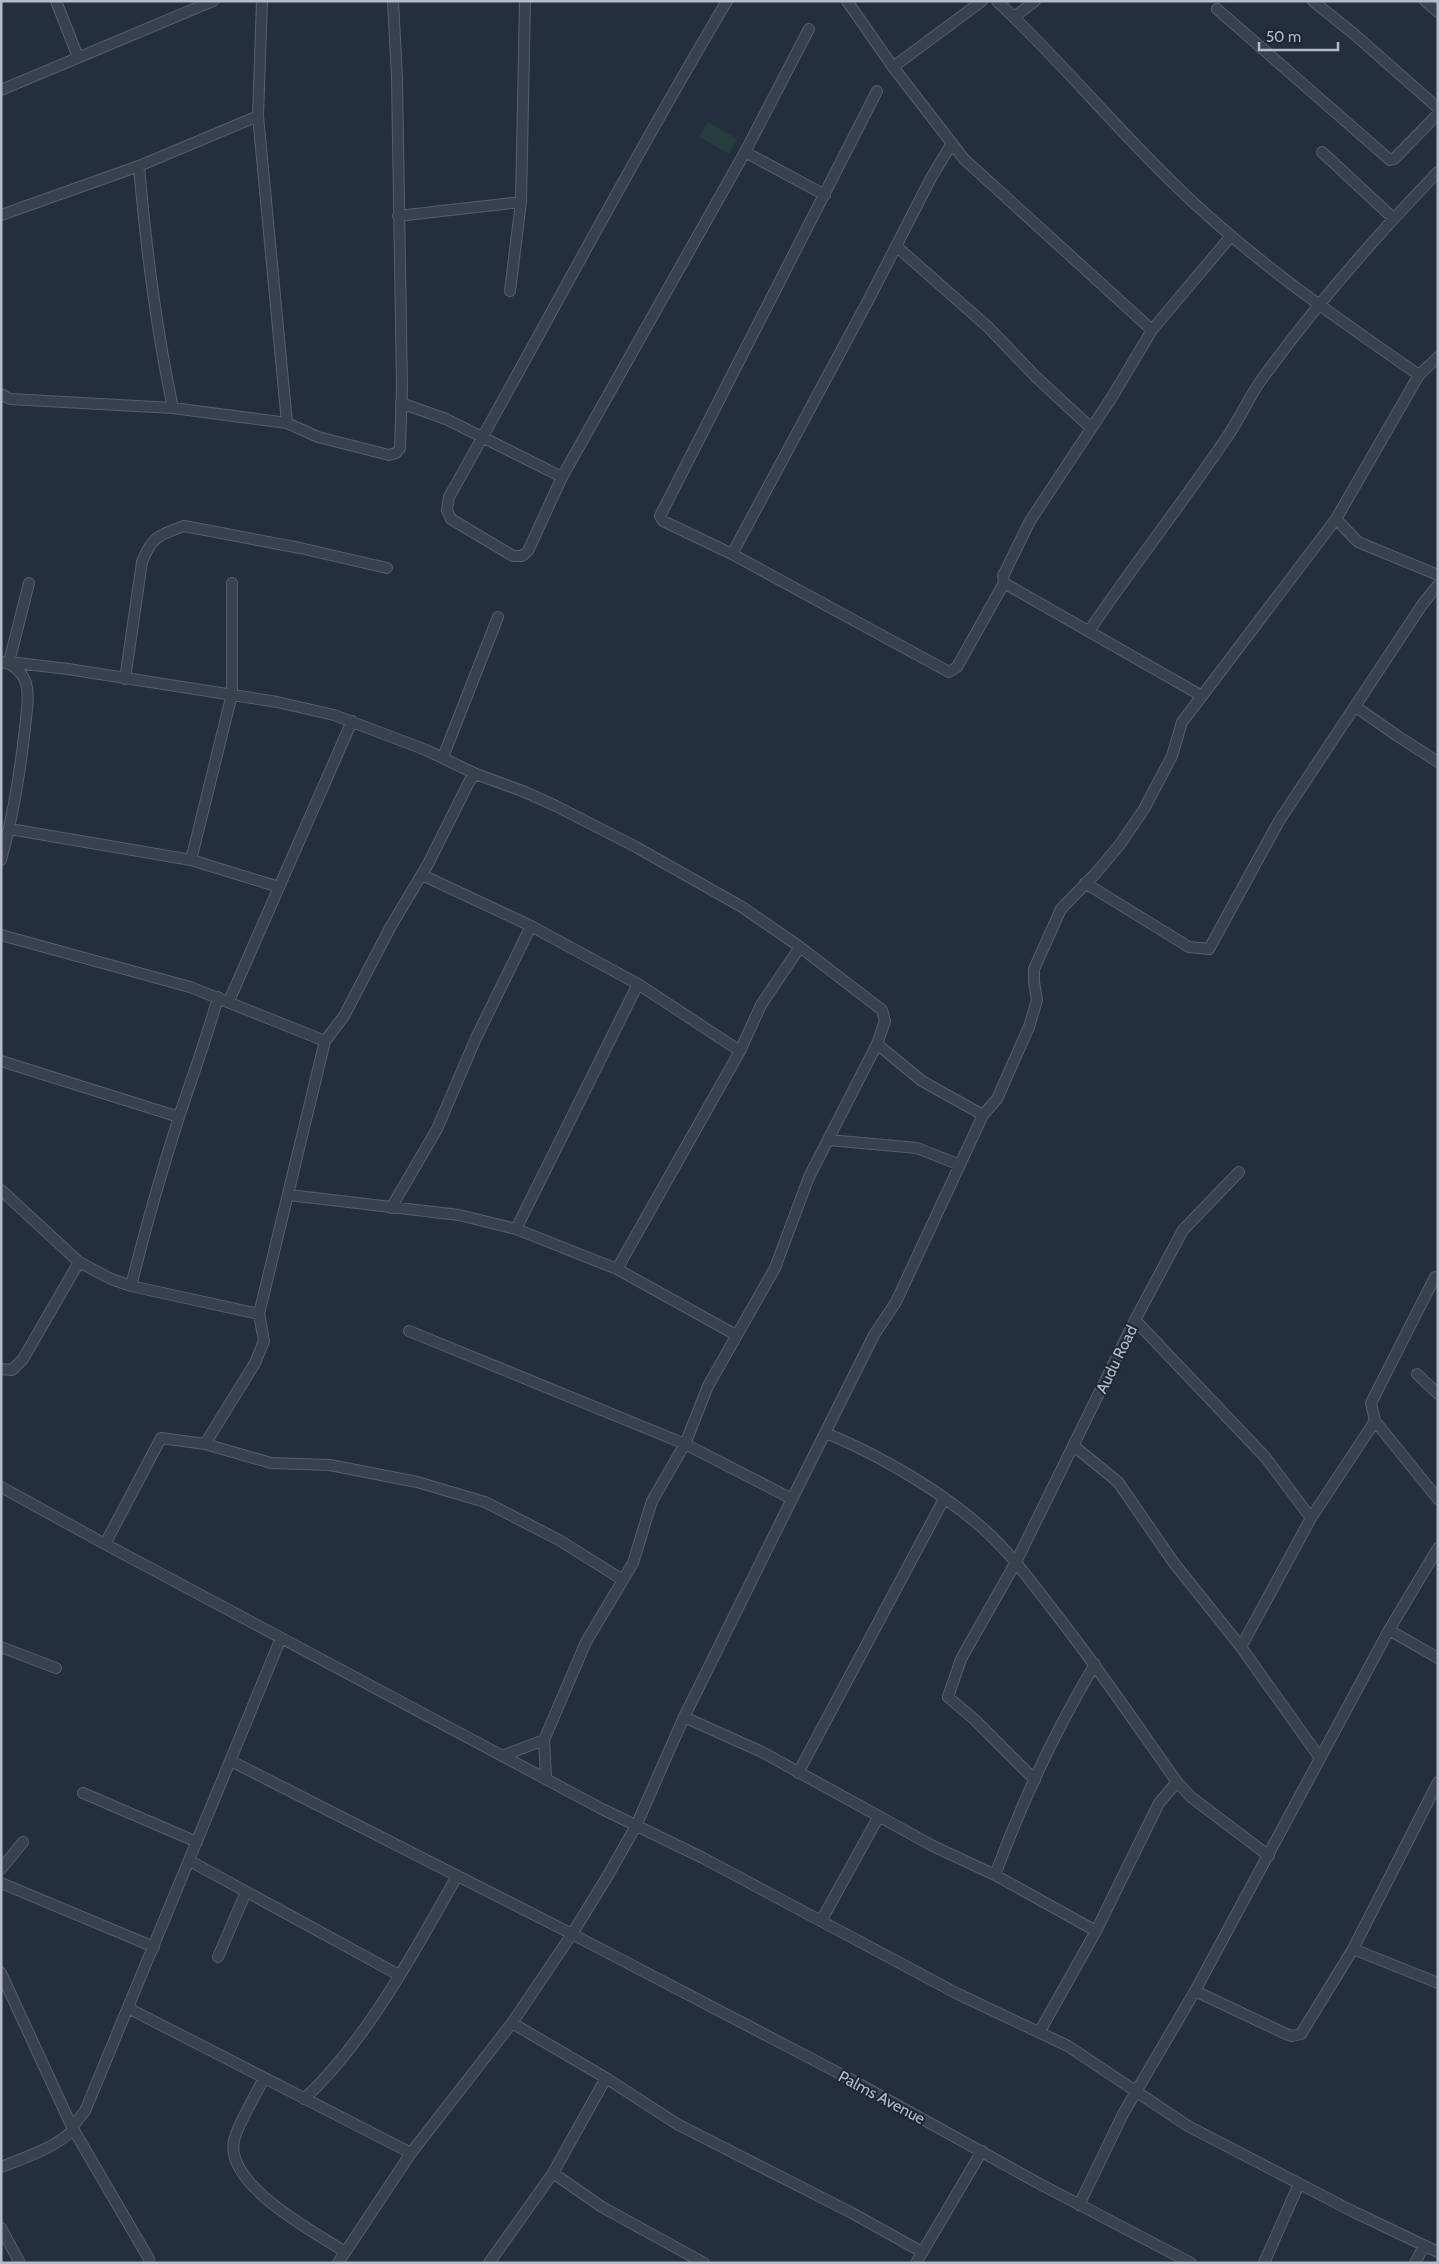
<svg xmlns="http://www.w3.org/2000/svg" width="1439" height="2264" viewBox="0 0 1439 2264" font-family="Cabin,sans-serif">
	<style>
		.green { fill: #263c3f }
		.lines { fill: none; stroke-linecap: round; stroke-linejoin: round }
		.minor-casing { stroke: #565f6c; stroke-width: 12 }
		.minor { stroke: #38414e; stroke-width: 10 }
		.labels { text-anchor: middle; stroke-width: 4; stroke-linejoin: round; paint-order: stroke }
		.street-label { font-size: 16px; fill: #b4bcc9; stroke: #1d2633 }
	</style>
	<rect width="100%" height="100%" fill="#242f3e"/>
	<path class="green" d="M 708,122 L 737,139 L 729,154 L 699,137 Z"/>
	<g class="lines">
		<g class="minor-casing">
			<path id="minor" d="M 56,1 L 78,57
				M 262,1 L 258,116 L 287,423
				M 727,1 C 630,164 542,332 449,497 L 447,510 L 451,519 L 513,556 L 522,556 L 528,551 L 562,477 L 745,152 L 809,29
				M 847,1 L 893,67 L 964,159 L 1152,330
				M 997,1 C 1059,59 1113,125 1174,184 C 1248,257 1334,316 1419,375
				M 1313,1 L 1354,34 L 1438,108
				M 1425,1 L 1438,12
				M 1217,9 L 1390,160 L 1394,159 L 1438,114
				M 1014,17 L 1035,1
				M 893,67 L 982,1
				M 1,90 L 213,1
				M 877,91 L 660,516 L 663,521 L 732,554 L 949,672 L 957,667 L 1004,583
				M 745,152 L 825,195
				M 1322,152 L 1393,218
				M 139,166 C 146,248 156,328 173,408
				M 1,215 L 139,166 L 258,116
				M 398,216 L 521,202
				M 896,246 L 988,327 L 1036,377 L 1091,428
				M 510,291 L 521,202 L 525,1
				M 1,394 L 10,399 L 173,408 L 287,423 L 318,437 L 389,455 L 396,453 L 400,448 L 402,387 L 397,78 L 393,1
				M 401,403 L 446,419 L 562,477
				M 1336,519 L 1358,542 L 1438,575
				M 732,554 L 870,297 L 931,178 L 952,143
				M 29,583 L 9,662 L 68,669 L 277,702 L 334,715 L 426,750 L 476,774 L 525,792 L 556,806 L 636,847 L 742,907 L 800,947 L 882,1010 L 885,1021 L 877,1044 L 809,1177 L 775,1268 L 708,1386 L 685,1444 L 792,1499
				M 1089,631 C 1133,566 1181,505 1225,440 C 1239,421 1248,398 1262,379 C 1315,306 1375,237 1438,172
				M 1,662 C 12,663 22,672 26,683 C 30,697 26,714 25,728 C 20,773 13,817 1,860
				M 125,679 L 142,562 C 152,536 159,535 184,526 L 300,548 L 387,568
				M 1202,696 L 1004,583 L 1003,576 L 1030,521 L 1112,397 L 1152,330 L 1231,236
				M 1356,707 L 1396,735 L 1438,762
				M 443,757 L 498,617
				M 10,829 L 191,860 L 279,887
				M 191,860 L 232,694 L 232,583
				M 422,875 L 531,926 L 638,984 L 740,1051
				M 1085,883 L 1189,947 L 1209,949 L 1279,821 L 1422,605 L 1438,585
				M 1,935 L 190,987 L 325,1041
				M 229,1001 L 352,721
				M 877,1044 L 922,1081 L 983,1115
				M 1,1061 L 179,1117
				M 829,1140 L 917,1148 L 960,1165
				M 1,1190 L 79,1262 L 111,1279 L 131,1286 L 259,1314
				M 289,1195 L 459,1215 L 516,1229 L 617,1269 L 736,1335
				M 391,1208 L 437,1129 L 476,1038 L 531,926
				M 516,1229 L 638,984
				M 617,1269 L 740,1051 L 761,1005 L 800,947
				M 1438,1280 L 1435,1277 L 1371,1403 L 1375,1421 L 1438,1499
				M 131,1286 C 145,1230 161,1173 179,1117 C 192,1077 207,1038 218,997
				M 1135,1320 L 1266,1458 L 1311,1518
				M 409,1331 L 685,1444 L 652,1501 L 633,1563 L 586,1642 L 544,1740 L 546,1777
				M 1,1369 L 12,1370 L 23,1359 L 79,1262
				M 1417,1374 L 1438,1394
				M 826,1433 C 881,1456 942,1491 987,1532 C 1012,1555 1032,1583 1053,1610 C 1097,1666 1136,1724 1177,1782 L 1191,1797 L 1269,1856
				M 205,1444 L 255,1363 L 264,1341 L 259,1314 L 325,1041 L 344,1016 L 391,926 L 428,864 L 470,780 L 476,774
				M 1074,1446 L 1118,1482 L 1174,1563 L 1241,1647 L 1320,1758
				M 1,1487 L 105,1544 L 602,1809 L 703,1858 L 958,1994 L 1068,2046 L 1188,2126 L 1352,2211 L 1438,2252
				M 105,1544 L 161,1438 L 205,1444 L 271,1463 L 330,1465 L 417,1482 L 485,1502 L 559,1540 L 623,1580
				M 1389,1630 L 1438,1658
				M 1,1647 L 56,1668
				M 1241,1647 L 1311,1518 L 1375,1421
				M 684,1717 L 762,1752 L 933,1846 L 995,1875 L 1096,1931
				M 502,1756 L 544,1740
				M 231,1761 L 572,1934 L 852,2080 L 1038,2183 L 1191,2263
				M 798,1773 L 944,1499
				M 1035,1780 L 975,1720 L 948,1697 L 961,1659 L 1016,1562 L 1135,1320 L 1183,1230 L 1239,1172
				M 83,1793 L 197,1842
				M 190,1861 L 399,1975
				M 1,1869 L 23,1842
				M 995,1875 C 1022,1802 1055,1731 1095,1664
				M 1,1883 L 154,1947
				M 821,1921 L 879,1816
				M 1353,1949 L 1438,1983
				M 218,1957 L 246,1892
				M 1,1973 L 72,2127 L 149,2259
				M 1195,1991 L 1286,2034 L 1292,2036 L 1301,2034 L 1353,1949 L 1438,1782
				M 128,2008 L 411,2153
				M 512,2023 L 606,2078 L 677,2124 L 852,2213 L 922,2252
				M 1040,2031 L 1096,1931 L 1159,1803 L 1177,1782
				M 264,2078 C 257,2093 236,2127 234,2141 C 225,2185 313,2231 345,2252
				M 304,2099 C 366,2042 416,1949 457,1876
				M 1,2167 C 26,2157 53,2149 73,2130 L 72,2127 L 85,2111 L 281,1638
				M 553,2173 L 602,2207 L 704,2263
				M 1079,2205 L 1123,2114 L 1195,1991 L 1389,1630 L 1438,1548
				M 1,2228 L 20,2263
				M 338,2263 L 411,2153 L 512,2023 L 572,1934 L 607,1877 L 636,1826 L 684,1717 L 792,1499 L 874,1335 L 896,1302 L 983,1115 L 997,1099 L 1029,1027 L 1037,1000 L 1034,982 L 1034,969 L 1061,909 L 1096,873 L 1121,843 L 1144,809 L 1172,756 L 1182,722 L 1202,696 L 1336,519 L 1419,375 L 1438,357
				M 489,2263 L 553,2173 L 606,2078
				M 916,2263 L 982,2151
				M 1264,2263 L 1299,2184
				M 1415,2263 L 1424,2246"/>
		</g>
		<use href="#minor" class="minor"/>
	</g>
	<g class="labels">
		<g class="street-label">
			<text transform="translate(1116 1359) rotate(-64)" y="6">Audu Road</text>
			<text transform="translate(882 2097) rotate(28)" y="6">Palms Avenue</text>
		</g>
	</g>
	<rect width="1439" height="2264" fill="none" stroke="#b4bcc9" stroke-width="5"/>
	<path d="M1259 42v8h79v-8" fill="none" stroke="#b4bcc9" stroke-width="2.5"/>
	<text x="1266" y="42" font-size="15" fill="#b4bcc9" stroke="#1d2633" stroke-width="4" paint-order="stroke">50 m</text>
</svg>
